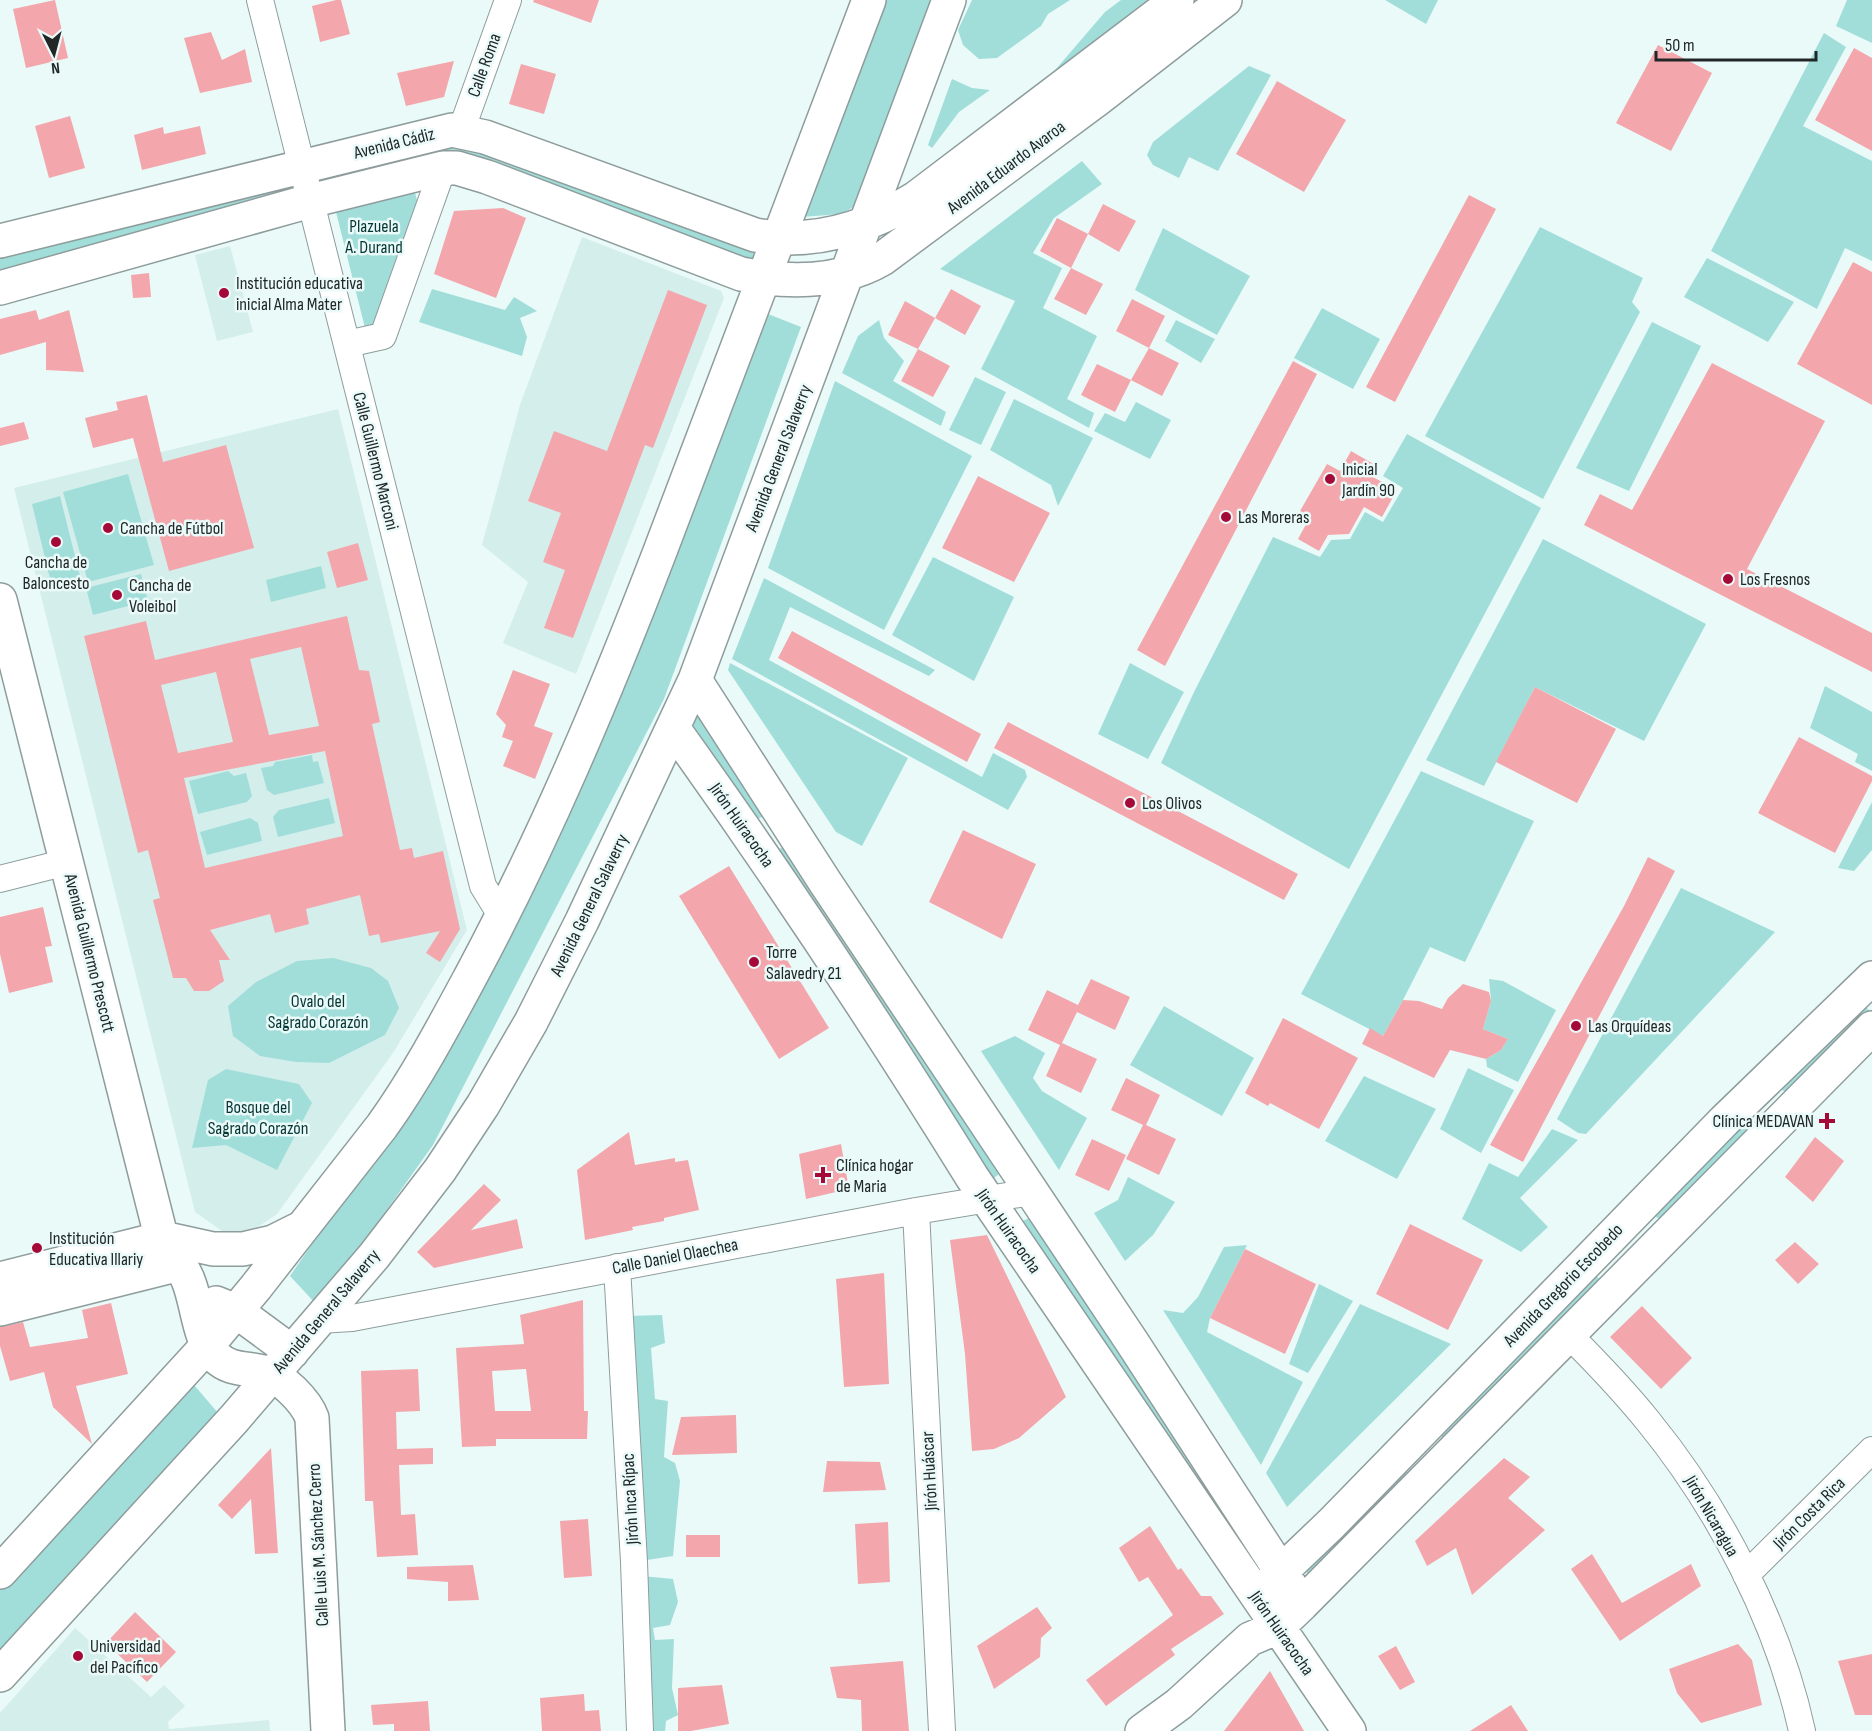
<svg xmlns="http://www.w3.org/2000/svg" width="1872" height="1731" viewBox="0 0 1872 1731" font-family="'Sofia Sans Condensed',sans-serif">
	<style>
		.built { fill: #d4eeec }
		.green { fill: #a1deda }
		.building { fill: #f3a7ac; fill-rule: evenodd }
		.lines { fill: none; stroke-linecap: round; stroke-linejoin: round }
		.street-casing { stroke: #8e9d9c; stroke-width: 28 }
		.secondary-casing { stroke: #8e9d9c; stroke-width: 36 }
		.street { stroke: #fff; stroke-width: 26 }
		.secondary { stroke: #fff; stroke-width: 33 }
		.poi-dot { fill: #a50937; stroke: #eafaf9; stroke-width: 2 }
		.labels { text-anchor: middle; stroke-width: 5; stroke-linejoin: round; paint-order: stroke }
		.street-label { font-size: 18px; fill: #212727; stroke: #eafaf9 }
		.park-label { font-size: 18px; fill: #063634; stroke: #eafaf9 }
		.poi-label { font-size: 18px; fill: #212727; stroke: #eafaf9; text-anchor: start }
	</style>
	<rect width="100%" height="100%" fill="#eafaf9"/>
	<path class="built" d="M 582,237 L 721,291 L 724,298 L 576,674 L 503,643 L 528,582 L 482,545 L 520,405 Z
		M 230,246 L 253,332 L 217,341 L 195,255 Z
		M 338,409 L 467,930 L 393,1053 L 277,1214 L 252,1231 L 222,1231 L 195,1212 L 14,488 Z
		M 75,1628 L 151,1697 L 164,1685 L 185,1706 L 168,1722 L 169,1729 L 269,1720 L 270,1731 L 0,1731 L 0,1713 Z"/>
	<path class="green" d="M 880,0 L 933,0 L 859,204 L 841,214 L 802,217 Z
		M 972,0 L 1070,0 L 1048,14 L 1041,26 L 997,58 L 979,59 L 963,45 L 958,30 Z
		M 1121,0 L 1157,0 L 992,126 L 989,121 L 1050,76 L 1105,12 Z
		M 1385,0 L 1438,0 L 1426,24 Z
		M 1847,0 L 1872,0 L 1872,43 L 1836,26 Z
		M 1824,33 L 1846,47 L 1803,126 L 1872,161 L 1872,261 L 1845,248 L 1817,309 L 1711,251 Z
		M 1249,66 L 1271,75 L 1218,171 L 1189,157 L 1179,178 L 1153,165 L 1147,155 L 1153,142 Z
		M 952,79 L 972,88 L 990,90 L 959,112 L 932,148 L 928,145 Z
		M 459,144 L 752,250 L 757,259 L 754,266 L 476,161 L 322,182 L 322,172 Z
		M 1082,161 L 1102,184 L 1054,218 L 1033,253 L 1062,268 L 1043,308 L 1097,336 L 1067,399 L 1094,413 L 1089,428 L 981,369 L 1015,301 L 940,269 Z
		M 293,179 L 299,195 L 0,270 L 0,255 Z
		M 415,193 L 419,207 L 377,326 L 365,328 L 336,212 Z
		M 1540,227 L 1643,278 L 1632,302 L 1640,312 L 1543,499 L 1425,436 Z
		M 1163,228 L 1250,276 L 1217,335 L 1135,290 Z
		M 1707,258 L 1794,302 L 1768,342 L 1684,297 Z
		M 432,289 L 505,310 L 514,297 L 537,311 L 520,318 L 527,337 L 522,356 L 419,322 Z
		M 1322,308 L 1380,339 L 1353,389 L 1294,358 Z
		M 768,314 L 801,327 L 664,699 L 433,1145 L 336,1281 L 316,1304 L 290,1276 L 403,1112 L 620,682 Z
		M 879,320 L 884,338 L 904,361 L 893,381 L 946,412 L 941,426 L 842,373 L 858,336 Z
		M 1176,320 L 1215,339 L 1201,363 L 1165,341 Z
		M 1652,322 L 1701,346 L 1629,491 L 1576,468 Z
		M 975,377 L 1006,392 L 981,445 L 949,430 Z
		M 835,381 L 972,456 L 884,630 L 768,568 Z
		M 1014,399 L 1093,438 L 1058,506 L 1051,485 L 990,450 Z
		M 1136,402 L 1171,420 L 1150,459 L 1094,431 L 1105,413 L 1125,422 Z
		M 1407,434 L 1541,508 L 1349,869 L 1161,763 L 1194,692 L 1273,537 L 1320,557 L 1331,540 L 1350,539 L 1365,512 L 1383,522 L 1403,488 L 1383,476 Z
		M 128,474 L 154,565 L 88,582 L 63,492 Z
		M 60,496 L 81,580 L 52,587 L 32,504 Z
		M 1543,539 L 1706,624 L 1644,741 L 1535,687 L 1484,786 L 1426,760 Z
		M 933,557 L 1014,597 L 974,681 L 892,635 Z
		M 321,566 L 326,588 L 271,602 L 266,580 Z
		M 141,574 L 148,601 L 93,615 L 86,588 Z
		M 764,578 L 935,670 L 929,676 L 790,607 L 769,660 L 982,777 L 993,753 L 1025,770 L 1027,777 L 1008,810 L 732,659 Z
		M 730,663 L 908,758 L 862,846 L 836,832 L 728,670 Z
		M 1130,663 L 1184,692 L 1148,759 L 1098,734 Z
		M 1825,686 L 1872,712 L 1872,771 L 1855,762 L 1858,754 L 1810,728 Z
		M 699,711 L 765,815 L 750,824 L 691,731 Z
		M 312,755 L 313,762 L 318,761 L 324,783 L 274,795 L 267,790 L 261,768 L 273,766 L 275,762 Z
		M 228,771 L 234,776 L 246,773 L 252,796 L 247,802 L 198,814 L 189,781 Z
		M 1421,771 L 1534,821 L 1465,962 L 1430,947 L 1403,1000 L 1383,1036 L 1301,994 Z
		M 329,798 L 335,823 L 278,837 L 273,817 L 279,810 Z
		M 1872,802 L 1872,850 L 1854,871 L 1838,868 Z
		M 250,818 L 258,823 L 262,841 L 207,855 L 200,832 Z
		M 789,844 L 1004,1170 L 988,1183 L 771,853 Z
		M 1681,888 L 1775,932 L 1586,1134 L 1578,1133 L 1557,1119 Z
		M 333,958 L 371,968 L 388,981 L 399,1008 L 385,1035 L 329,1063 L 296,1062 L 260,1056 L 233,1036 L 228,1006 L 256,982 L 297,961 Z
		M 1489,979 L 1503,981 L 1556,1010 L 1518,1082 L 1487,1067 L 1486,1059 L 1501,1050 L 1508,1039 L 1483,1029 L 1491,1001 Z
		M 1858,1000 L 1872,1013 L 1790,1097 L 1774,1082 Z
		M 1164,1006 L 1254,1058 L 1222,1116 L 1130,1065 Z
		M 1015,1036 L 1045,1053 L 1033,1078 L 1042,1091 L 1087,1118 L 1059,1170 L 981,1051 Z
		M 1468,1068 L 1514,1090 L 1481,1153 L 1440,1129 Z
		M 226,1069 L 299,1084 L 312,1103 L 277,1170 L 226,1145 L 192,1148 L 208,1080 Z
		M 1364,1076 L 1436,1109 L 1397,1179 L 1325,1141 Z
		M 1740,1121 L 1752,1132 L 1664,1223 L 1650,1212 Z
		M 1552,1129 L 1578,1140 L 1520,1198 L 1548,1227 L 1521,1252 L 1462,1219 L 1489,1163 L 1518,1177 Z
		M 1128,1177 L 1175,1202 L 1153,1235 L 1125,1261 L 1094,1213 L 1118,1200 Z
		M 1036,1215 L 1267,1559 L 1247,1573 L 1018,1223 Z
		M 1247,1245 L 1210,1318 L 1207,1332 L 1303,1382 L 1261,1465 L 1163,1310 L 1183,1313 L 1198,1297 L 1224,1247 Z
		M 1593,1273 L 1606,1285 L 1446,1440 L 1436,1432 Z
		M 1319,1284 L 1353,1301 L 1308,1373 L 1289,1364 Z
		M 1360,1304 L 1451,1344 L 1287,1507 L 1266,1473 Z
		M 662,1315 L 665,1343 L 651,1348 L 655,1399 L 668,1401 L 664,1457 L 675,1463 L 680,1481 L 673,1556 L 634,1562 L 627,1316 Z
		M 189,1379 L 218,1413 L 0,1657 L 0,1590 Z
		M 1398,1466 L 1413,1476 L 1311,1577 L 1300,1565 Z
		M 642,1576 L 673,1579 L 678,1602 L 670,1625 L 653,1628 L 655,1640 L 674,1639 L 672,1688 L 678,1715 L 666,1721 L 665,1731 L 650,1731 Z"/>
	<path class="building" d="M 55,0 L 68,58 L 26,68 L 13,9 Z
		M 336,0 L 341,0 L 350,34 L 320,42 L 312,6 Z
		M 534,0 L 599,0 L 591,23 L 533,2 Z
		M 211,32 L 222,60 L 245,49 L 252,82 L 200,93 L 184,38 Z
		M 1658,45 L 1712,73 L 1671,151 L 1616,123 Z
		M 1854,48 L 1872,58 L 1872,151 L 1815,120 Z
		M 454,61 L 444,97 L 406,106 L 397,73 Z
		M 521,64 L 556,74 L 544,114 L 509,104 Z
		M 1277,81 L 1346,120 L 1304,192 L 1236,154 Z
		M 70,116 L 85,168 L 49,178 L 35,126 Z
		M 200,126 L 206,154 L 142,170 L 134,135 L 163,127 L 164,134 Z
		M 1469,195 L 1496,209 L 1395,402 L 1366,387 Z
		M 1103,204 L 1136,221 L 1119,252 L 1088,234 Z
		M 503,208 L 526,218 L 496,298 L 434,274 L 454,211 Z
		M 1057,218 L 1088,234 L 1071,268 L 1040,251 Z
		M 1853,262 L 1872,272 L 1872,405 L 1797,364 Z
		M 1071,268 L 1103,284 L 1086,315 L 1054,299 Z
		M 149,273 L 151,297 L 133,298 L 131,275 Z
		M 951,289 L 981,306 L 965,335 L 935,318 Z
		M 668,290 L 707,305 L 653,448 L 645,445 L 573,638 L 544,628 L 565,570 L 543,562 L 561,513 L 528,501 L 554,431 L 607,451 Z
		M 1132,299 L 1165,316 L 1149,348 L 1116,331 Z
		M 905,301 L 935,318 L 918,349 L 888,335 Z
		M 36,310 L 39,320 L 69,310 L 84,372 L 46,370 L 46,342 L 0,355 L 0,319 Z
		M 1149,348 L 1179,363 L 1162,396 L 1131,380 Z
		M 918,349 L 950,366 L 933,397 L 901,381 Z
		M 1293,361 L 1317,374 L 1165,666 L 1137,650 Z
		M 1712,363 L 1825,421 L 1747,569 L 1872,633 L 1872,672 L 1584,525 L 1600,494 L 1632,510 Z
		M 1097,364 L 1131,380 L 1115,412 L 1081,395 Z
		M 147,395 L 163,462 L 226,445 L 254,548 L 169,571 L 133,438 L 93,448 L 85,418 L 118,410 L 116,402 Z
		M 24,422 L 29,439 L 0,446 L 0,428 Z
		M 1351,451 L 1377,466 L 1371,476 L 1397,490 L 1382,517 L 1364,507 L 1349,534 L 1328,535 L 1319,551 L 1298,539 L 1310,517 L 1300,511 L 1327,464 L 1340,471 Z
		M 978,476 L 1050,513 L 1014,582 L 942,548 Z
		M 358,543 L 368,580 L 337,588 L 327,552 Z
		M 347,616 L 359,670 L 369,671 L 380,722 L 372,724 L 400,850 L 412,848 L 414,858 L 443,851 L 460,929 L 440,962 L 426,953 L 440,931 L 381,943 L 379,934 L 369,936 L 360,895 L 306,909 L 309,924 L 275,933 L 270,914 L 210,930 L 230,960 L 219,960 L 224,981 L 209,991 L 194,991 L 186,978 L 173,978 L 153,900 L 160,898 L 148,850 L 138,853 L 84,636 L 146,621 L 155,660 ZM 301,647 L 319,726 L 269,735 L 250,659 ZM 216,672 L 233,742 L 178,753 L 161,685 ZM 325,751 L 343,836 L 205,868 L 184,778 Z
		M 792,631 L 981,734 L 967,762 L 778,658 Z
		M 513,670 L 550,684 L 534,726 L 553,733 L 535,779 L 503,766 L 513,741 L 502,737 L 506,725 L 496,714 Z
		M 1535,687 L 1616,729 L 1577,803 L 1496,762 Z
		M 1008,722 L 1298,874 L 1284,900 L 994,748 Z
		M 1799,737 L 1872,776 L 1872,781 L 1835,853 L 1758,813 Z
		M 963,830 L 1036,864 L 1002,939 L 929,902 Z
		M 1648,857 L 1675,871 L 1523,1162 L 1490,1145 L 1624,906 Z
		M 729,866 L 829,1028 L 779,1059 L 679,896 Z
		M 43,907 L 52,946 L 45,947 L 53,982 L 9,993 L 0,954 L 0,917 Z
		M 1091,979 L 1130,997 L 1115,1030 L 1077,1012 L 1062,1043 L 1097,1059 L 1081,1093 L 1046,1076 L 1060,1045 L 1028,1030 L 1047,990 L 1078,1005 Z
		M 1463,984 L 1489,992 L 1491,1001 L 1483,1029 L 1508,1039 L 1501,1050 L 1486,1059 L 1450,1050 L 1434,1078 L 1362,1044 L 1370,1028 L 1383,1036 L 1403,1000 L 1419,1001 L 1442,1009 L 1448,998 Z
		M 1283,1018 L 1358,1058 L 1319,1129 L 1270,1103 L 1268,1106 L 1245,1093 Z
		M 1126,1078 L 1160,1095 L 1146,1125 L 1176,1139 L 1159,1175 L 1126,1159 L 1143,1125 L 1111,1110 Z
		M 629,1132 L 635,1165 L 675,1158 L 675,1162 L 688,1160 L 699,1210 L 664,1218 L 664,1221 L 632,1227 L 633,1230 L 585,1240 L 577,1170 Z
		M 1815,1137 L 1844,1161 L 1813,1202 L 1785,1177 Z
		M 1092,1139 L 1126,1155 L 1109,1191 L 1075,1175 Z
		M 841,1144 L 849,1189 L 806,1199 L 799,1154 Z
		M 484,1184 L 501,1200 L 471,1230 L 517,1219 L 523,1248 L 434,1268 L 417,1252 Z
		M 1410,1224 L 1483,1260 L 1448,1330 L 1376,1294 Z
		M 987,1235 L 1066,1397 L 1019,1438 L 994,1449 L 972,1451 L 965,1354 L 950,1240 Z
		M 1795,1242 L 1819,1264 L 1798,1284 L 1775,1260 Z
		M 1245,1249 L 1316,1284 L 1285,1354 L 1210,1318 Z
		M 884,1273 L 889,1384 L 844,1387 L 836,1279 Z
		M 583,1300 L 584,1411 L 588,1411 L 587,1439 L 496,1439 L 496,1446 L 462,1447 L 456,1348 L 524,1344 L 520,1315 ZM 526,1369 L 531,1411 L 495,1411 L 492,1371 Z
		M 111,1303 L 128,1374 L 76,1386 L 92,1444 L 53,1407 L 44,1372 L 10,1381 L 0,1346 L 0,1327 L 23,1322 L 30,1347 L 88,1338 L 82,1310 Z
		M 1642,1306 L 1692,1358 L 1661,1389 L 1610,1337 Z
		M 418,1369 L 420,1411 L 396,1412 L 397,1449 L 433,1448 L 433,1464 L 399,1465 L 401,1515 L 415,1514 L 418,1555 L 377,1557 L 373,1501 L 365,1501 L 361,1371 Z
		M 736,1415 L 737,1453 L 672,1455 L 681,1417 Z
		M 271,1448 L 278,1553 L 255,1554 L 251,1499 L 232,1519 L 218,1505 Z
		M 1504,1458 L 1530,1477 L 1508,1498 L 1545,1530 L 1472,1595 L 1456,1548 L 1427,1566 L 1415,1541 Z
		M 827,1461 L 880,1462 L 886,1490 L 823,1492 Z
		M 588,1519 L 592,1576 L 564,1578 L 560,1521 Z
		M 888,1522 L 890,1582 L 858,1584 L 855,1524 Z
		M 1150,1526 L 1178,1570 L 1181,1568 L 1201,1596 L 1211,1596 L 1224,1614 L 1171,1649 L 1175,1655 L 1106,1706 L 1086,1680 L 1173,1615 L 1148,1577 L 1139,1582 L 1119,1548 Z
		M 686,1535 L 720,1535 L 720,1557 L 686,1557 Z
		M 1592,1554 L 1622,1603 L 1691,1564 L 1701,1586 L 1620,1641 L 1571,1569 Z
		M 473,1565 L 479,1600 L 448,1601 L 448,1582 L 407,1579 L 407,1567 Z
		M 1037,1607 L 1052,1628 L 1041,1638 L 1040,1657 L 994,1689 L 977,1646 Z
		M 135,1612 L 176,1652 L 147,1682 L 106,1643 Z
		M 1738,1644 L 1752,1660 L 1762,1705 L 1701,1723 L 1677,1693 L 1669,1669 Z
		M 1396,1646 L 1415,1682 L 1400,1690 L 1378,1656 Z
		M 1872,1654 L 1872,1715 L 1855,1715 L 1838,1661 Z
		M 903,1661 L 909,1731 L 862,1731 L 861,1700 L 837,1698 L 830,1667 Z
		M 1270,1671 L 1304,1731 L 1224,1731 Z
		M 722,1685 L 729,1724 L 691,1731 L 678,1731 L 678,1688 Z
		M 584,1694 L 585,1711 L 599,1710 L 601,1731 L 542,1731 L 540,1698 Z
		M 428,1701 L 430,1731 L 394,1731 L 394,1724 L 373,1725 L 371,1705 Z
		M 1511,1705 L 1528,1731 L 1470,1731 Z"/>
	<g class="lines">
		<g class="street-casing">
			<path id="street" d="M 260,0 L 483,886 L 502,917
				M 461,131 L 508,0
				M 347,344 L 383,336 L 443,168
				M 0,879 L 67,862
				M 916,1211 L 942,1731
				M 617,1267 L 634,1562 L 640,1731
				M 319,1320 L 352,1318 L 916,1211 L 1031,1192
				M 1568,1334 C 1596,1362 1623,1390 1648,1421 C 1719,1508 1778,1621 1802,1731
				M 1746,1575 L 1872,1450"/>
		</g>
		<g class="secondary-casing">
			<path id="secondary" d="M 0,241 L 452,130 L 485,137 L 755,235 C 813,245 868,228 916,198 L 1177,0
				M 0,288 L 310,201 L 443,168 L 457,168 L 487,177 L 741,274 C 788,283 839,284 882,259 L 1099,98 L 1225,0
				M 0,600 L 160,1232 C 169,1249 181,1262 188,1280 C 198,1304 198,1339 216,1357 C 231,1371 245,1367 263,1372 C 281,1376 306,1401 312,1418 L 328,1731
				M 695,680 L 825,882 L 1132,1342 L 1302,1604
				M 673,728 C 778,874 877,1024 972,1177 L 1349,1731
				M 0,1279 L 163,1238 L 213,1249 L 243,1249 L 273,1242 L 299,1229
				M 216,1303 L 236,1311 L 292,1352
				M 0,1309 L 180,1264
				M 0,1572 L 207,1346 L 256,1287 L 382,1126 C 417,1077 445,1024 473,972 C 545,837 604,697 659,554 C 730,370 799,185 869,0
				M 1266,1586 L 1331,1524 L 1724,1121 L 1872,978
				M 0,1675 L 234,1419 L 374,1256 L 440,1170 L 483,1105 L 531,1022 L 582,921 L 695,680 L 949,0
				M 1142,1731 L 1179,1704 L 1250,1639 L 1278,1627 L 1302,1604 L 1872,1028"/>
		</g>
		<use href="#street" class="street"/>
		<use href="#secondary" class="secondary"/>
	</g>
	<g class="poi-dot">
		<circle cx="224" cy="293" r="6"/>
		<circle cx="1330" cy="479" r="6"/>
		<circle cx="1226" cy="517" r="6"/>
		<circle cx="108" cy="528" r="6"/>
		<circle cx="56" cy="542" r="6"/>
		<circle cx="1728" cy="579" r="6"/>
		<circle cx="117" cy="595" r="6"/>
		<circle cx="1130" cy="803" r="6"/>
		<circle cx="754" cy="962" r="6"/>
		<circle cx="1576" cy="1026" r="6"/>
		<path d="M1824 1112h6v6h6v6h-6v6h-6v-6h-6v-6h6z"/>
		<path d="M820 1166h6v6h6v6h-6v6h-6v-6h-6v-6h6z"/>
		<circle cx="37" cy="1248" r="6"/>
		<circle cx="78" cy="1656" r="6"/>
	</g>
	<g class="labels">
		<g class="street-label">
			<text transform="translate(484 65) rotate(-70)" y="6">Calle Roma</text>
			<text transform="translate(394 143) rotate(-14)" y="6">Avenida Cádiz</text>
			<text transform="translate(1006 167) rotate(-37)" y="6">Avenida Eduardo Avaroa</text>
			<text transform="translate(778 458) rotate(-69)" y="6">Avenida General Salaverry</text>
			<text transform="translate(376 461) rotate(76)" y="6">Calle Guillermo Marconi</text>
			<text transform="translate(742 825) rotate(55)" y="6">Jirón Huiracocha</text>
			<text transform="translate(589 905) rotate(-64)" y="6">Avenida General Salaverry</text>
			<text transform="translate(90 953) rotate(76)" y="6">Avenida Guillermo Prescott</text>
			<text transform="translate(1009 1231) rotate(55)" y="6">Jirón Huiracocha</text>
			<text transform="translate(675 1256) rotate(-11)" y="6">Calle Daniel Olaechea</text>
			<text transform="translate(1563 1285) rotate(-46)" y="6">Avenida Gregorio Escobedo</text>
			<text transform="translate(326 1311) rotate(-50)" y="6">Avenida General Salaverry</text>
			<text transform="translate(929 1471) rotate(-93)" y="6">Jirón Huáscar</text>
			<text transform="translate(630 1499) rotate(-93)" y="6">Jirón Inca Rípac</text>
			<text transform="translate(1809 1513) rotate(-45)" y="6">Jirón Costa Rica</text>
			<text transform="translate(1712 1516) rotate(60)" y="6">Jirón Nicaragua</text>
			<text transform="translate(318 1545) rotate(-93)" y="6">Calle Luis M. Sánchez Cerro</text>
			<text transform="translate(1282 1633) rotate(55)" y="6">Jirón Huiracocha</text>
		</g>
		<g class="park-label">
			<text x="374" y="232">Plazuela<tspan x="374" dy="21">A. Durand</tspan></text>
			<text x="318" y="1007">Ovalo del<tspan x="318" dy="21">Sagrado Corazón</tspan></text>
			<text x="258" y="1113">Bosque del<tspan x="258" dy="21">Sagrado Corazón</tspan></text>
		</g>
		<g class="poi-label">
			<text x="236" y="289">Institución educativa<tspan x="236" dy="21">inicial Alma Mater</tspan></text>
			<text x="1342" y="475">Inicial<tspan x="1342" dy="21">Jardín 90</tspan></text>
			<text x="1238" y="523">Las Moreras</text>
			<text x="120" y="534">Cancha de Fútbol</text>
			<text x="56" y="568" text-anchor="middle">Cancha de<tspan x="56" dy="21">Baloncesto</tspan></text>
			<text x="1740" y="585">Los Fresnos</text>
			<text x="129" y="591">Cancha de<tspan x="129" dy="21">Voleibol</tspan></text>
			<text x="1142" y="809">Los Olivos</text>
			<text x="766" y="958">Torre<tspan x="766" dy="21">Salavedry 21</tspan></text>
			<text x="1588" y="1032">Las Orquídeas</text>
			<text x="1814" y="1127" text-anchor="end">Clínica MEDAVAN</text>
			<text x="836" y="1171">Clínica hogar<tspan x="836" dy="21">de Maria</tspan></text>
			<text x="49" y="1244">Institución<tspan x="49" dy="21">Educativa Illariy</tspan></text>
			<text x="90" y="1652">Universidad<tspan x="90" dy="21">del Pacífico</tspan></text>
		</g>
	</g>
	<g transform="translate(54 54) rotate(174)" stroke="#eafaf9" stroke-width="4.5" paint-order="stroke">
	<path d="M0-4.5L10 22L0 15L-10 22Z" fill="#212727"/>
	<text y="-9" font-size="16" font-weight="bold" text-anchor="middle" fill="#212727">N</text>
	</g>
	<path d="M1656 51v9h160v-9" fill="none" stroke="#212727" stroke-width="3"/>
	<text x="1665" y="51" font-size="18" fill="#212727" stroke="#eafaf9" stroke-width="4.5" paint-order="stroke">50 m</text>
</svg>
